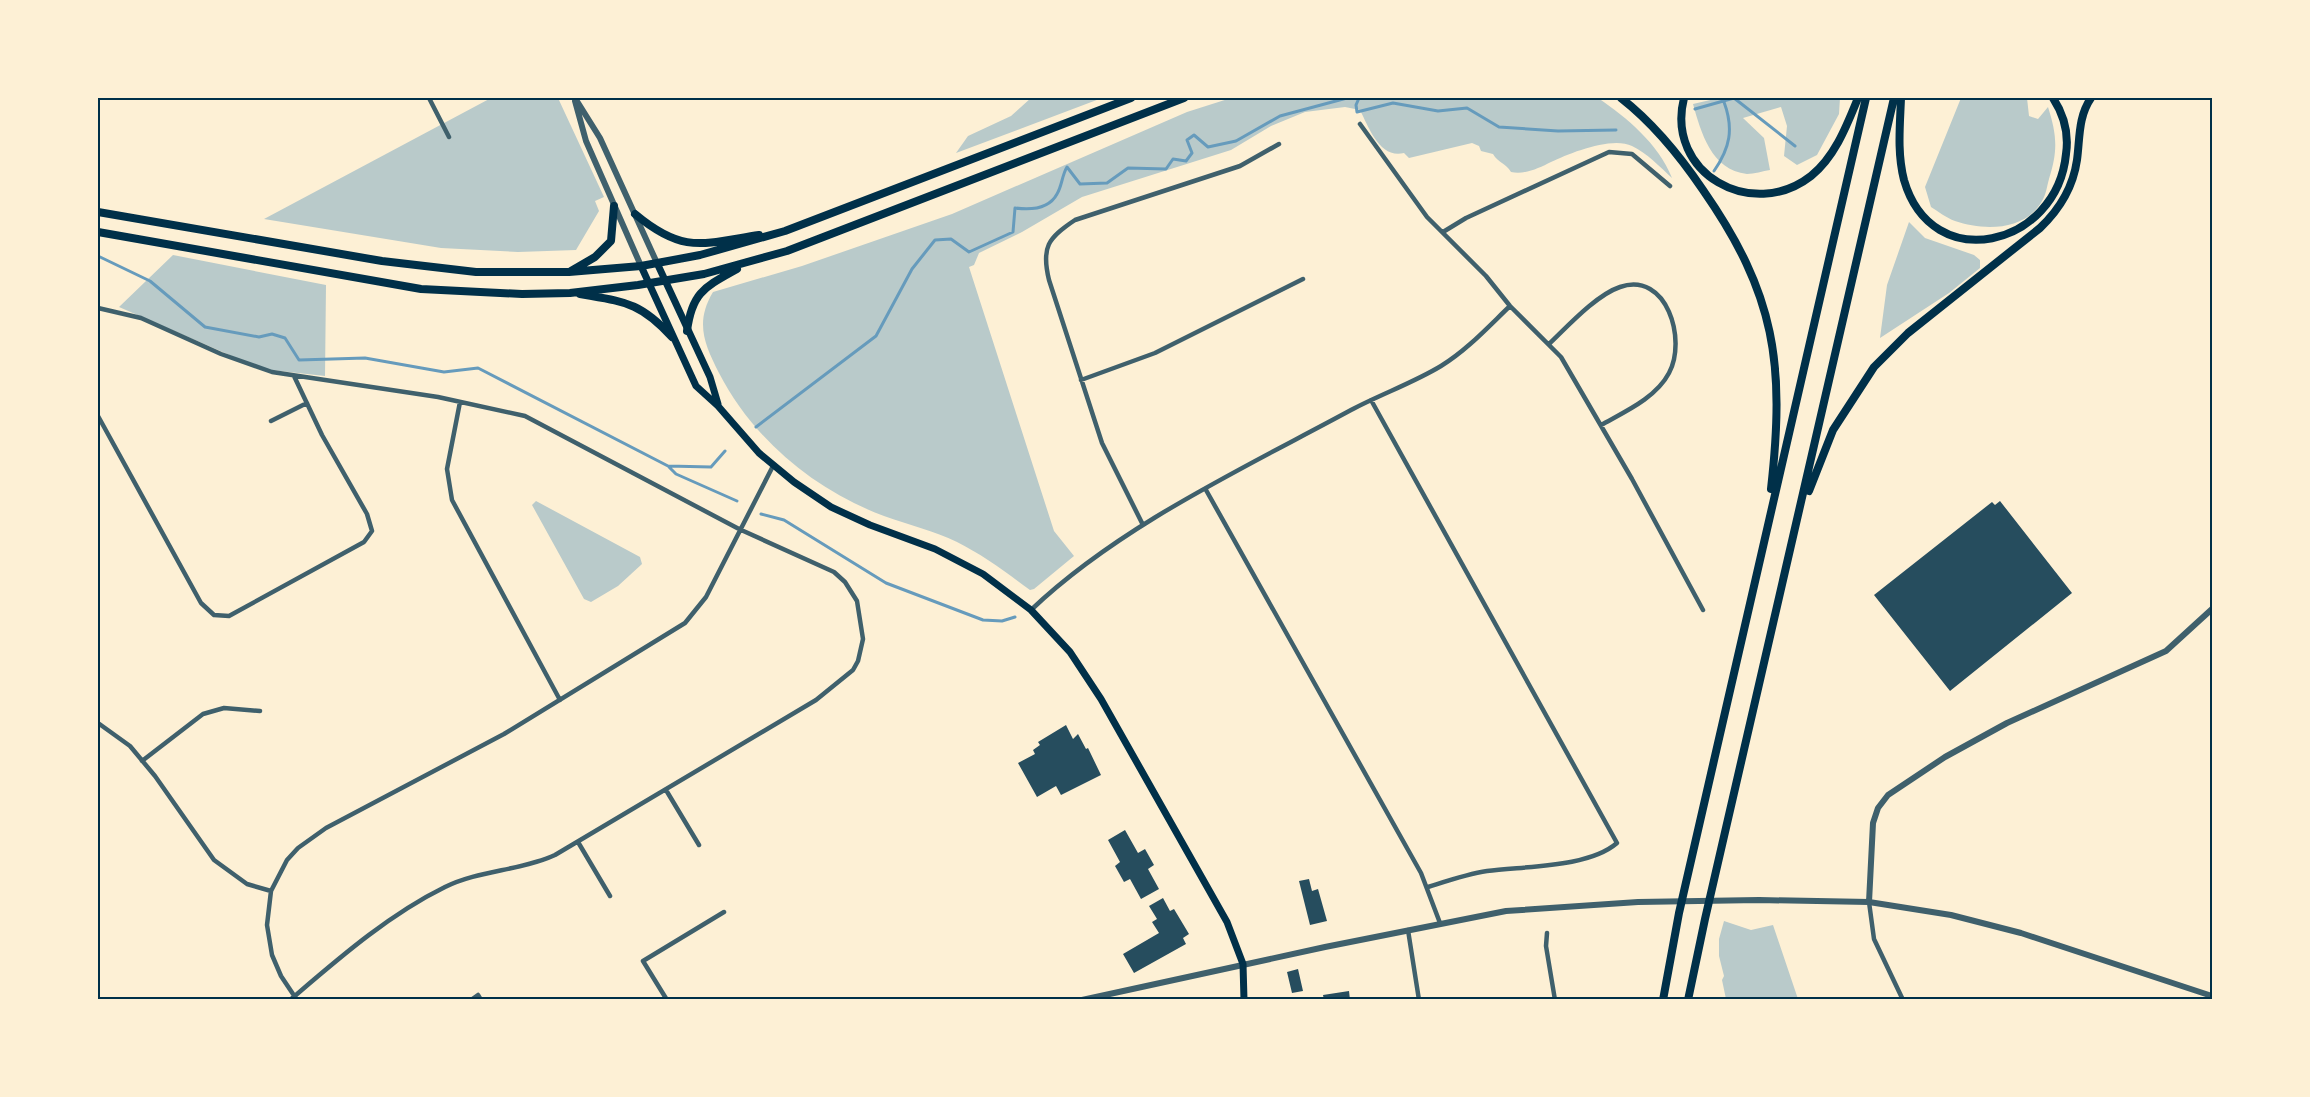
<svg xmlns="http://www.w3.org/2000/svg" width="2310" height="1097" viewBox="0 0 2310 1097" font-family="Roboto,sans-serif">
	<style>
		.green { fill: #b9caca }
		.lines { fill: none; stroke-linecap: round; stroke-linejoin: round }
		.stream { stroke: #669bbc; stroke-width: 3 }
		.building { fill: #264d5e }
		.minor { stroke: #3f606c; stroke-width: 4.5 }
		.tertiary { stroke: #3f606c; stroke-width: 6 }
		.secondary { stroke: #003049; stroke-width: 7 }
		.primary { stroke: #003049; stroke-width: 8 }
		.motorway { stroke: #003049; stroke-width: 8 }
		.neatline { fill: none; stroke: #003049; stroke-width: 2 }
	</style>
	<rect width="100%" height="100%" fill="#fdf0d5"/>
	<path class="green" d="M 491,98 L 558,98 L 604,197 L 595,201 L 599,211 L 576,250 L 518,252 L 441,248 L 264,219 Z
		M 1031,98 L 1102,98 L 956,153 L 968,136 L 1011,116 Z
		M 1231,98 L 1598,98 C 1627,118 1658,143 1672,178 C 1660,167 1647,153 1632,146 C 1612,136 1570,153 1551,162 C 1539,168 1525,175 1511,172 C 1506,163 1498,163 1493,154 L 1481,151 L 1479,146 L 1472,143 L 1409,158 L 1404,153 C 1380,159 1369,128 1360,110 L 1345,107 L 1305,112 L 1271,126 L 1231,150 L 1082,197 L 1022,232 L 979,253 L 974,265 L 969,267 L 1054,531 L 1074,556 L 1034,589 L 1030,590 C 1007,573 983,555 957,542 C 934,531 909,525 884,516 C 814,490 753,439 719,373 C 704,344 695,322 713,292 L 802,266 L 952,214 L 1187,112 Z
		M 1719,98 L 1840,98 L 1839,114 L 1817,155 L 1797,165 L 1784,156 L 1787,126 L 1781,107 L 1743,118 L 1764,138 L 1770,170 C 1763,171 1754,174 1747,174 C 1711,170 1701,132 1693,104 Z
		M 1961,98 L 2027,98 L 2029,116 L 2038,119 L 2048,107 C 2057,135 2058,151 2049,179 C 2047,186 2046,195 2042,201 C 2025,231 1984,231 1955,221 C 1946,218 1938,211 1931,207 L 1925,187 Z
		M 1909,222 L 1925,238 L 1974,255 L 1980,260 L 1980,268 L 1949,293 L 1880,338 L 1887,285 Z
		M 173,255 L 326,285 L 325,376 L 262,369 L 119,307 Z
		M 536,501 L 640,557 L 642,564 L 618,586 L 591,602 L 584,599 L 532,505 Z
		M 1724,921 L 1751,930 L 1773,925 L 1798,999 L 1726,999 L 1722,980 L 1724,976 L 1719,956 L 1719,939 Z"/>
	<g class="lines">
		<path class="stream" d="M 1359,98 L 1356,105 L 1357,112 L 1393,103 L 1438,111 L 1467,108 L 1499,127 L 1558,131 L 1616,130
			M 1734,98 L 1795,146
			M 1695,109 L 1734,98
			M 1714,171 C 1730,148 1734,129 1724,102
			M 98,256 L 150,281 L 205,327 L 259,337 L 272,334 L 285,338 L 299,360 L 365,358 L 444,372 L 478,368 L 668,466 L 711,467 L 725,451
			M 756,427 L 876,336 L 912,269 L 935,240 L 951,239 L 969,252 L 1013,232 L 1015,208 C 1030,210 1049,209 1057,194 C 1062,186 1062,175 1067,167 L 1080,184 L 1107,183 L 1128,168 L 1166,169 L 1173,159 L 1186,161 L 1192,153 L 1187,140 L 1194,135 L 1208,147 L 1236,141 L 1280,116 L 1347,98
			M 669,467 L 676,474 L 737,501
			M 761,514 L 784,520 L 886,583 L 983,620 L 1002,621 L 1015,617"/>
	</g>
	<path class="building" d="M 2000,501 L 2072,593 L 1950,691 L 1874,595 L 1992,502 L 1995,505 Z
		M 1066,725 L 1073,739 L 1078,734 L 1086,749 L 1088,748 L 1101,775 L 1061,795 L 1056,786 L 1037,797 L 1018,763 L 1035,754 L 1033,750 L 1040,745 L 1038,742 Z
		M 1125,830 L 1138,853 L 1145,849 L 1154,865 L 1148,869 L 1159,889 L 1141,899 L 1130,879 L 1124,882 L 1115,866 L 1120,862 L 1108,840 Z
		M 1309,879 L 1312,891 L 1318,889 L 1327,921 L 1310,925 L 1299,881 Z
		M 1163,898 L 1170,911 L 1174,909 L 1189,934 L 1183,938 L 1186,944 L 1134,973 L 1123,954 L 1159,933 L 1152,922 L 1157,919 L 1149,906 Z
		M 1298,969 L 1303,991 L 1292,993 L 1287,972 Z
		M 1349,991 L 1350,1000 L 1324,1000 L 1323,995 Z"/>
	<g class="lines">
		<path class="minor" d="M 429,98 L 449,137
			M 1360,124 L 1427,217 L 1486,276 L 1510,306 L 1561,357 L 1632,479 L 1703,610
			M 1443,232 L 1466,218 L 1609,152 L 1632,154 L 1670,186
			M 98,308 L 141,318 L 221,354 L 272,372 L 438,397 L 525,416 L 739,529 L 834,572 L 845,582 L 857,601 L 863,639 L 858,661 L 853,670 L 816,700 L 555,855 C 520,871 479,870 445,887 C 388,915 338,959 290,1000
			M 1549,344 C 1567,327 1596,295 1620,287 C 1667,271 1687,340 1669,373 C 1656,398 1624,412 1601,425
			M 1081,380 L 1155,353 L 1303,279
			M 1371,400 L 1617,843 C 1588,868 1524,866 1487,871 C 1467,874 1447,881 1428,887
			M 460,402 L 447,469 L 452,500 L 560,700
			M 98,416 L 201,603 L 214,615 L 229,616 L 364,542 L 372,531 L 367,514 L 322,435 L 294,376
			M 271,421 L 307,403
			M 1206,490 L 1421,873 L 1440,923
			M 1143,525 L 1102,443 L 1049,280 C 1041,247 1048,238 1075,220 L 1240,166 L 1279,144
			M 1031,610 C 1119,526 1244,468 1351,410 C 1381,394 1413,383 1441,366 C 1467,350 1488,327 1510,306
			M 98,723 L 130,746 L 155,776 L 214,860 L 247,884 L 271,891
			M 142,761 L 203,714 L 224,708 L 260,711
			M 666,790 L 699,845
			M 578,842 L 610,896
			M 1869,902 L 1874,939 L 1903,1000
			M 1408,930 L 1419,1000
			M 1547,933 L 1546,946 L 1555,1000
			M 297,1000 L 281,976 L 272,955 L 267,925 L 271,891 L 287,860 L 298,848 L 326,828 L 504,734 L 685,623 L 706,597 L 773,466
			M 471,1000 L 478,995 L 481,1000
			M 667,1000 L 643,961 L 724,912"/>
		<path class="tertiary" d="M 575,98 L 600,138 L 657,263
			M 575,101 L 586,141 L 641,266
			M 1869,902 L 1873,823 L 1878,808 L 1888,795 L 1945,757 L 2007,723 L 2166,651 L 2212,609
			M 1082,1000 L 1325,947 L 1506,911 L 1638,902 L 1759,900 L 1869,902 L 1951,915 L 2021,933 L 2212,996"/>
		<path class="secondary" d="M 657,263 L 710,377 L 718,404
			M 641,266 L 696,386 L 718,406 L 759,453 L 794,482 L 831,507 L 870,525 L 935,549 L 983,574 L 1031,610 L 1070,652 L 1101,699 L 1227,922 L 1243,964 L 1244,1000"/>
		<path class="primary" d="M 98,212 L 382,261 L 476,272 L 569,272 L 641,266 L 700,255 L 785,231 L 1131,98
			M 635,214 C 683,254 702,244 759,235
			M 98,232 L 421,289 L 522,294 L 570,293 L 638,285 L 704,274 L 787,251 L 1184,98
			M 571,271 L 595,257 L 611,241 L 614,206
			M 580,294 C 625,302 640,302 672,337
			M 687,331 C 692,292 705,287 737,269"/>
		<path class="motorway" d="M 1621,98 C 1653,123 1680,156 1703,190 C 1776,295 1785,364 1771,489
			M 1684,98 C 1665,173 1752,222 1811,176 C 1835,157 1847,125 1858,98
			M 1901,98 C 1900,125 1897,153 1904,180 C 1932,277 2057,247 2066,154 C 2069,134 2064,115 2053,98
			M 1809,491 L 1833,430 L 1874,367 L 1908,333 L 2040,228 C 2059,210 2073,188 2077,160 C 2080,138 2078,117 2091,98
			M 1663,1000 L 1679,913 L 1866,98
			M 1688,1000 L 1705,919 L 1894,98"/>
	</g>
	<rect width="2310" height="1097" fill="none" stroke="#fdf0d5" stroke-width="198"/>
	<rect x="99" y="99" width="2112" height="899" class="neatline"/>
</svg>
